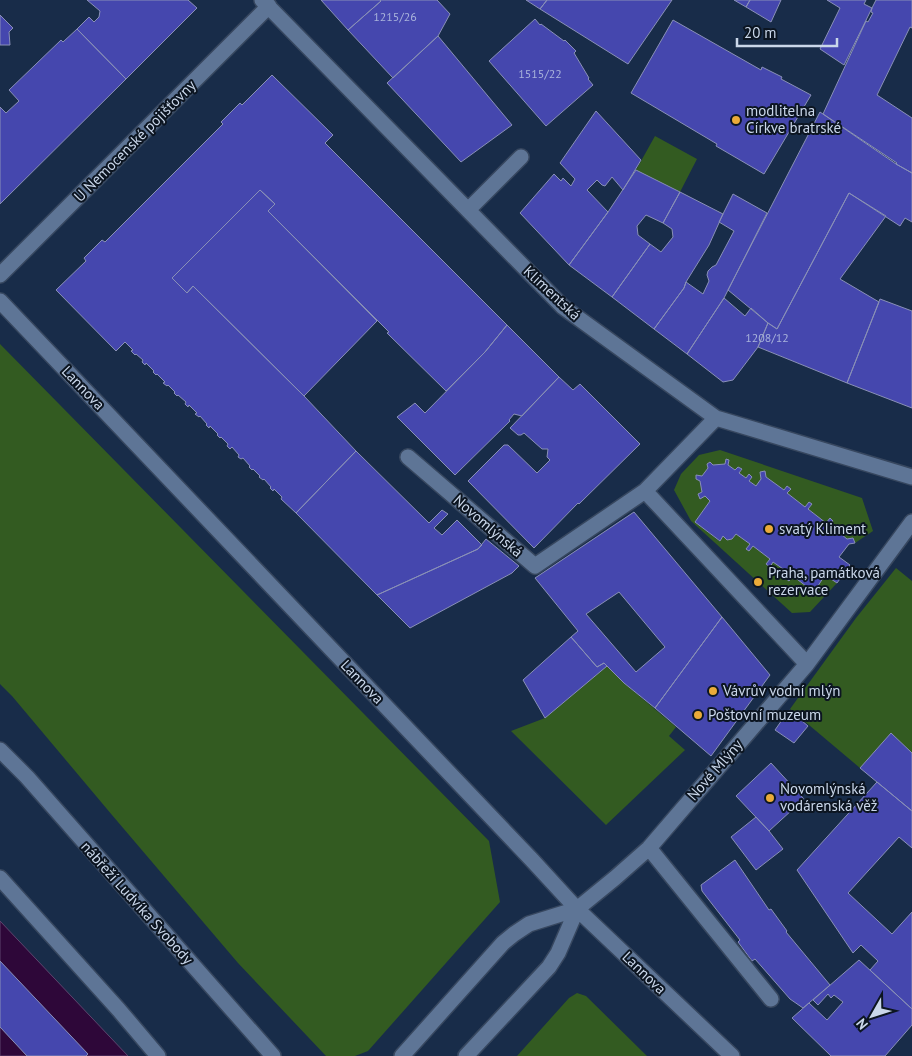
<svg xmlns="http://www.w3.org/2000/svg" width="912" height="1056" viewBox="0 0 912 1056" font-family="'PT Sans',sans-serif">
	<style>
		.green { fill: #335b21 }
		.water { fill: #2e0739; stroke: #5d456e }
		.building { fill: #4547ae; stroke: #8990b7; fill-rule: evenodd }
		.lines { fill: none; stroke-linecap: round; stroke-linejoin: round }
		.minor-casing { stroke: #37475f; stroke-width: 18 }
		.minor { stroke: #5e7596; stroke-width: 15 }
		.poi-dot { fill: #eaaa39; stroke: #0c1521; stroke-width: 2 }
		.labels { text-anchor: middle; stroke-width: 4; stroke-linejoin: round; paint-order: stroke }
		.number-label { font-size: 12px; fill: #a9b3db }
		.poi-label { font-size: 15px; fill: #cad7ea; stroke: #0c1521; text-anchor: start }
		.street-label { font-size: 15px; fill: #cad7ea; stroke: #0c1521 }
	</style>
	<rect width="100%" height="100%" fill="#182c49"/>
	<path class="green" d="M 655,136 L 697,159 L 680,192 L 636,170 Z
		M 0,344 L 489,841 L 500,902 L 368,1051 L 355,1056 L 326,1056 L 238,963 L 112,815 L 12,696 L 0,684 Z
		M 720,450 L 862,498 L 873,531 L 855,543 L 853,538 L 847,539 L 830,525 L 833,521 L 830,518 L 826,523 L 808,509 L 812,504 L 809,502 L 805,507 L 787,493 L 791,489 L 787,486 L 784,490 L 766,477 L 765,471 L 760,472 L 761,479 L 756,486 L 739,473 L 742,470 L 738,467 L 735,470 L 728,465 L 729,460 L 726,460 L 725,464 L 713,465 L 710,462 L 707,464 L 708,468 L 702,476 L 696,475 L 696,479 L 700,481 L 702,492 L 698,494 L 705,496 L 710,501 L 695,522 L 719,541 L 723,536 L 727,540 L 732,539 L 736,534 L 750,544 L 746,549 L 749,551 L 753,546 L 770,559 L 766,564 L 770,567 L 773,562 L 789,573 L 785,578 L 789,581 L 793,576 L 811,590 L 812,595 L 816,595 L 816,589 L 825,575 L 837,583 L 810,612 L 792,613 L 691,521 L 674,490 L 681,474 L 699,455 Z
		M 896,568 L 912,581 L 912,753 L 891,733 L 860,768 L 790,709 L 856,618 Z
		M 607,666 L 624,683 L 676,727 L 669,736 L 685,750 L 606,825 L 511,731 L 545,718 Z
		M 577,993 L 586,996 L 647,1056 L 517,1056 L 569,998 Z"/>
	<path class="water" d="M 0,921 L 128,1056 L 0,1056 Z"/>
	<path class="building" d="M 87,0 L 188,0 L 197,8 L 126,79 L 77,29 L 89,17 L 94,22 L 99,17 L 100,11 Z
		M 321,0 L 380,0 L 381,1 L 348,30 Z
		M 380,0 L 437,0 L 450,14 L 438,36 L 393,78 L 348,30 L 381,1 Z
		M 526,0 L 547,0 L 540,9 Z
		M 547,0 L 672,0 L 628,64 L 540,9 Z
		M 734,0 L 750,0 L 746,7 Z
		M 750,0 L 781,0 L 771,22 L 746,7 Z
		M 827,0 L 866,0 L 864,4 L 872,8 L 844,65 L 820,49 L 840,8 Z
		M 876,0 L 912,0 L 912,28 L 910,27 L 877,95 L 912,118 L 912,173 L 896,164 L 897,163 L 823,114 L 866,21 L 868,22 L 873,13 L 871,12 L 872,8 Z
		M 0,15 L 13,28 L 9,32 L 10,45 L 0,45 Z
		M 535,19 L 540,25 L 541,24 L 564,41 L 565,40 L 576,51 L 574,53 L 589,78 L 588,79 L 593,85 L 546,126 L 489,61 Z
		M 673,20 L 761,70 L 762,67 L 782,77 L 781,79 L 811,95 L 764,174 L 716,146 L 717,144 L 631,93 Z
		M 77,29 L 126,79 L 0,204 L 0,107 L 6,113 L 19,101 L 9,90 L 61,40 L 63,42 Z
		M 438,36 L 512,125 L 461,162 L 387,83 Z
		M 272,75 L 333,135 L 325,143 L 507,325 L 485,352 L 446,391 L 387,333 L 389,332 L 268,211 L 275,204 L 260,190 L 172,278 L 187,293 L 193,286 L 304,396 L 356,451 L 296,513 L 281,499 L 282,497 L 274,489 L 273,491 L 270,488 L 271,487 L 264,479 L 263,480 L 259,477 L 260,476 L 253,469 L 252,470 L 249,467 L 250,466 L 243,458 L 241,459 L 238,457 L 239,455 L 232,447 L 230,449 L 227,446 L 228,444 L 221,437 L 220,438 L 217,435 L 218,434 L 210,426 L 209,428 L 206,425 L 207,424 L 200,416 L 199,417 L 195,414 L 197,413 L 189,405 L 188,407 L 185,404 L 186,402 L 178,395 L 177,396 L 174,393 L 175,392 L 168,385 L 167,386 L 163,383 L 165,382 L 157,374 L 156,375 L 153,372 L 154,371 L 146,363 L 145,365 L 142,362 L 143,360 L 136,354 L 135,355 L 131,351 L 133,350 L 125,342 L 116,351 L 56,290 L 86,261 L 84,258 L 102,240 L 105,242 L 223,124 L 221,122 L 240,103 L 242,105 Z
		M 596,111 L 641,160 L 623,190 L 612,177 L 605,186 L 602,185 L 597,180 L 587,190 L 608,212 L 569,265 L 520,213 L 554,174 L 561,181 L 563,178 L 571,186 L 575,179 L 560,163 Z
		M 820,112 L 896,164 L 912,173 L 912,222 L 905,218 L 900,226 L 849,193 L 777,329 L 768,323 L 728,290 Z
		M 636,170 L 680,192 L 663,223 L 646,215 L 637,226 L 638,235 L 650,244 L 612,297 L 569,265 L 608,212 Z
		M 260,190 L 275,204 L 268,211 L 377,321 L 304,396 L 193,286 L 187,293 L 172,278 Z
		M 680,192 L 723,214 L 709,245 L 686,282 L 684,288 L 654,329 L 612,297 L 650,244 L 661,252 L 673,237 L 672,229 L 663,223 Z
		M 849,193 L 886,216 L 840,279 L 879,302 L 847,383 L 758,347 L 768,323 L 777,329 Z
		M 733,194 L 767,213 L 724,298 L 687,354 L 654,329 L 684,288 L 686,282 L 703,294 L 709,281 L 707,275 L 708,271 L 712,267 L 716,265 L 734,231 L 719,222 Z
		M 724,298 L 745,316 L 751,308 L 768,323 L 758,347 L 733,380 L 723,382 L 687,354 Z
		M 880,299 L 912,311 L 912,408 L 847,383 Z
		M 507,325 L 559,377 L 522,416 L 514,414 L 509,420 L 510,421 L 455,475 L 397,417 L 415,403 L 425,413 L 485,352 Z
		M 559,377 L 573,390 L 580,384 L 640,444 L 579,504 L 578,503 L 534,548 L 468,481 L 504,445 L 508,445 L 537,473 L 550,460 L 547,457 L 548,449 L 542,449 L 524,433 L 521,435 L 518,435 L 510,428 Z
		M 356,451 L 429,523 L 442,510 L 448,514 L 434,528 L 442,535 L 457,520 L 482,545 L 478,549 L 377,595 L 296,513 Z
		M 726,459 L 729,460 L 728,465 L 735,470 L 738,467 L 742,469 L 739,473 L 746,478 L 749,474 L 752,477 L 749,481 L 756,486 L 761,479 L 760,472 L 765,471 L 766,477 L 784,490 L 787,486 L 791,489 L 787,493 L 805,507 L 809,502 L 812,504 L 808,509 L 826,523 L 830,518 L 833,521 L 830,525 L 847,539 L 853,538 L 855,543 L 849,544 L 839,557 L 850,565 L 837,583 L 825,575 L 816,589 L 816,595 L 812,595 L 811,590 L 793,576 L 789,581 L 785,578 L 789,573 L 773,562 L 770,567 L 766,564 L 770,559 L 753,546 L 749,551 L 746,549 L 750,544 L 736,534 L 732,539 L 727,540 L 723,536 L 720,541 L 695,522 L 710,501 L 705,496 L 700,499 L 698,494 L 702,492 L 700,481 L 696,479 L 696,475 L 702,476 L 708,468 L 707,464 L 710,462 L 713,465 L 725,464 Z
		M 634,512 L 722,617 L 655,708 L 624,683 L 604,663 L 597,667 L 571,637 L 578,631 L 535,578 ZM 619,592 L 665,647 L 636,672 L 586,614 Z
		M 486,539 L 519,566 L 512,573 L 410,628 L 377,595 L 478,549 Z
		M 722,617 L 770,675 L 711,756 L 655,708 Z
		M 571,637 L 597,667 L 604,663 L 607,666 L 545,718 L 523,680 Z
		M 789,710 L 808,726 L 794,743 L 775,730 Z
		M 891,733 L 912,753 L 912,811 L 860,768 Z
		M 771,763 L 804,799 L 769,831 L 736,796 Z
		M 877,782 L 912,811 L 912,848 L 899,837 L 848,893 L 892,934 L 912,912 L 912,1009 L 870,970 L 878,961 L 861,945 L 853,953 L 797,870 Z
		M 756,817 L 769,831 L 783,849 L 756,870 L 731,837 Z
		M 735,860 L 769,910 L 771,909 L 787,931 L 786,932 L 830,985 L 803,1008 L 790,999 L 755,959 L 752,961 L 738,942 L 740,940 L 702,891 L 701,885 Z
		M 859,960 L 912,1009 L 912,1025 L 885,1056 L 831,1056 L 792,1018 L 809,1003 L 827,1020 L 843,1002 L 834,995 L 831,998 L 828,994 L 818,1005 L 813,1000 Z
		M 0,961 L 88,1054 L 86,1056 L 27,1056 L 0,1027 Z"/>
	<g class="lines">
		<g class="minor-casing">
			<path id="minor" d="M 262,0 L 563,307 L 716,418 L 912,477
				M 468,210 L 521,157
				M 0,275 L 269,6
				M 0,301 L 532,860 L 577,909 L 732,1056
				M 408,457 L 535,566 L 645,491 L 716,418
				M 645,491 L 807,664
				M 0,750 L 27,777 L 273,1056
				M 649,848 L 771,999
				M 0,878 L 119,1010 L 158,1056
				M 402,1056 L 503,943 L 514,934 L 529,924 L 577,909 L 615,878 L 649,848 L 807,664 L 912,522
				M 466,1056 L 549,967 L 558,953 L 577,909"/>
		</g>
		<use href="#minor" class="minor"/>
	</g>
	<g class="poi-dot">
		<circle cx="736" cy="120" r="5"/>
		<circle cx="769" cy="529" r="5"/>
		<circle cx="758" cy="582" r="5"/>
		<circle cx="713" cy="691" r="5"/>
		<circle cx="698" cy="715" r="5"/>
		<circle cx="770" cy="798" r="5"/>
	</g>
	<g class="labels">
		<g class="number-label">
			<text x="395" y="21">1215/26</text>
			<text x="540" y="78">1515/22</text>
			<text x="767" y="342">1208/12</text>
		</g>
		<g class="poi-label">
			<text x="746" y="116">modlitelna<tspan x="746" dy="17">Církve bratrské</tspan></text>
			<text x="779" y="534">svatý Kliment</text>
			<text x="768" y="578">Praha, památková<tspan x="768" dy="17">rezervace</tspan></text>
			<text x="723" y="696">Vávrův vodní mlýn</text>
			<text x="708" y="720">Poštovní muzeum</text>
			<text x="780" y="794">Novomlýnská<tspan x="780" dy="17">vodárenská věž</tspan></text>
		</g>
		<g class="street-label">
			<text transform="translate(135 141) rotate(-45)" y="5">U Nemocenské pojišťovny</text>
			<text transform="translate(552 293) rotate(43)" y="5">Klimentská</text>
			<text transform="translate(83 388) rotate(46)" y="5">Lannova</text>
			<text transform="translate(488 526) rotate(41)" y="5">Novomlýnská</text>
			<text transform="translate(362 682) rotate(46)" y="5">Lannova</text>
			<text transform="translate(715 770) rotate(-49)" y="5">Nové Mlýny</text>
			<text transform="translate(137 903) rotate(48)" y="5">nábřeží Ludvíka Svobody</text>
			<text transform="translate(644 973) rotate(44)" y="5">Lannova</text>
		</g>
	</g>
	<g transform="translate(872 1016) rotate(231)" stroke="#0c1521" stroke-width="4" paint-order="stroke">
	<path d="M0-4L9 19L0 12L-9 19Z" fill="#cad7ea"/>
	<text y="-8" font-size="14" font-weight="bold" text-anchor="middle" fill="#cad7ea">N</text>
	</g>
	<path d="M737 38v8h100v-8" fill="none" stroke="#cad7ea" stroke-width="2.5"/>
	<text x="744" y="38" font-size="15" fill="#cad7ea" stroke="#0c1521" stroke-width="4" paint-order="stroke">20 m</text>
</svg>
